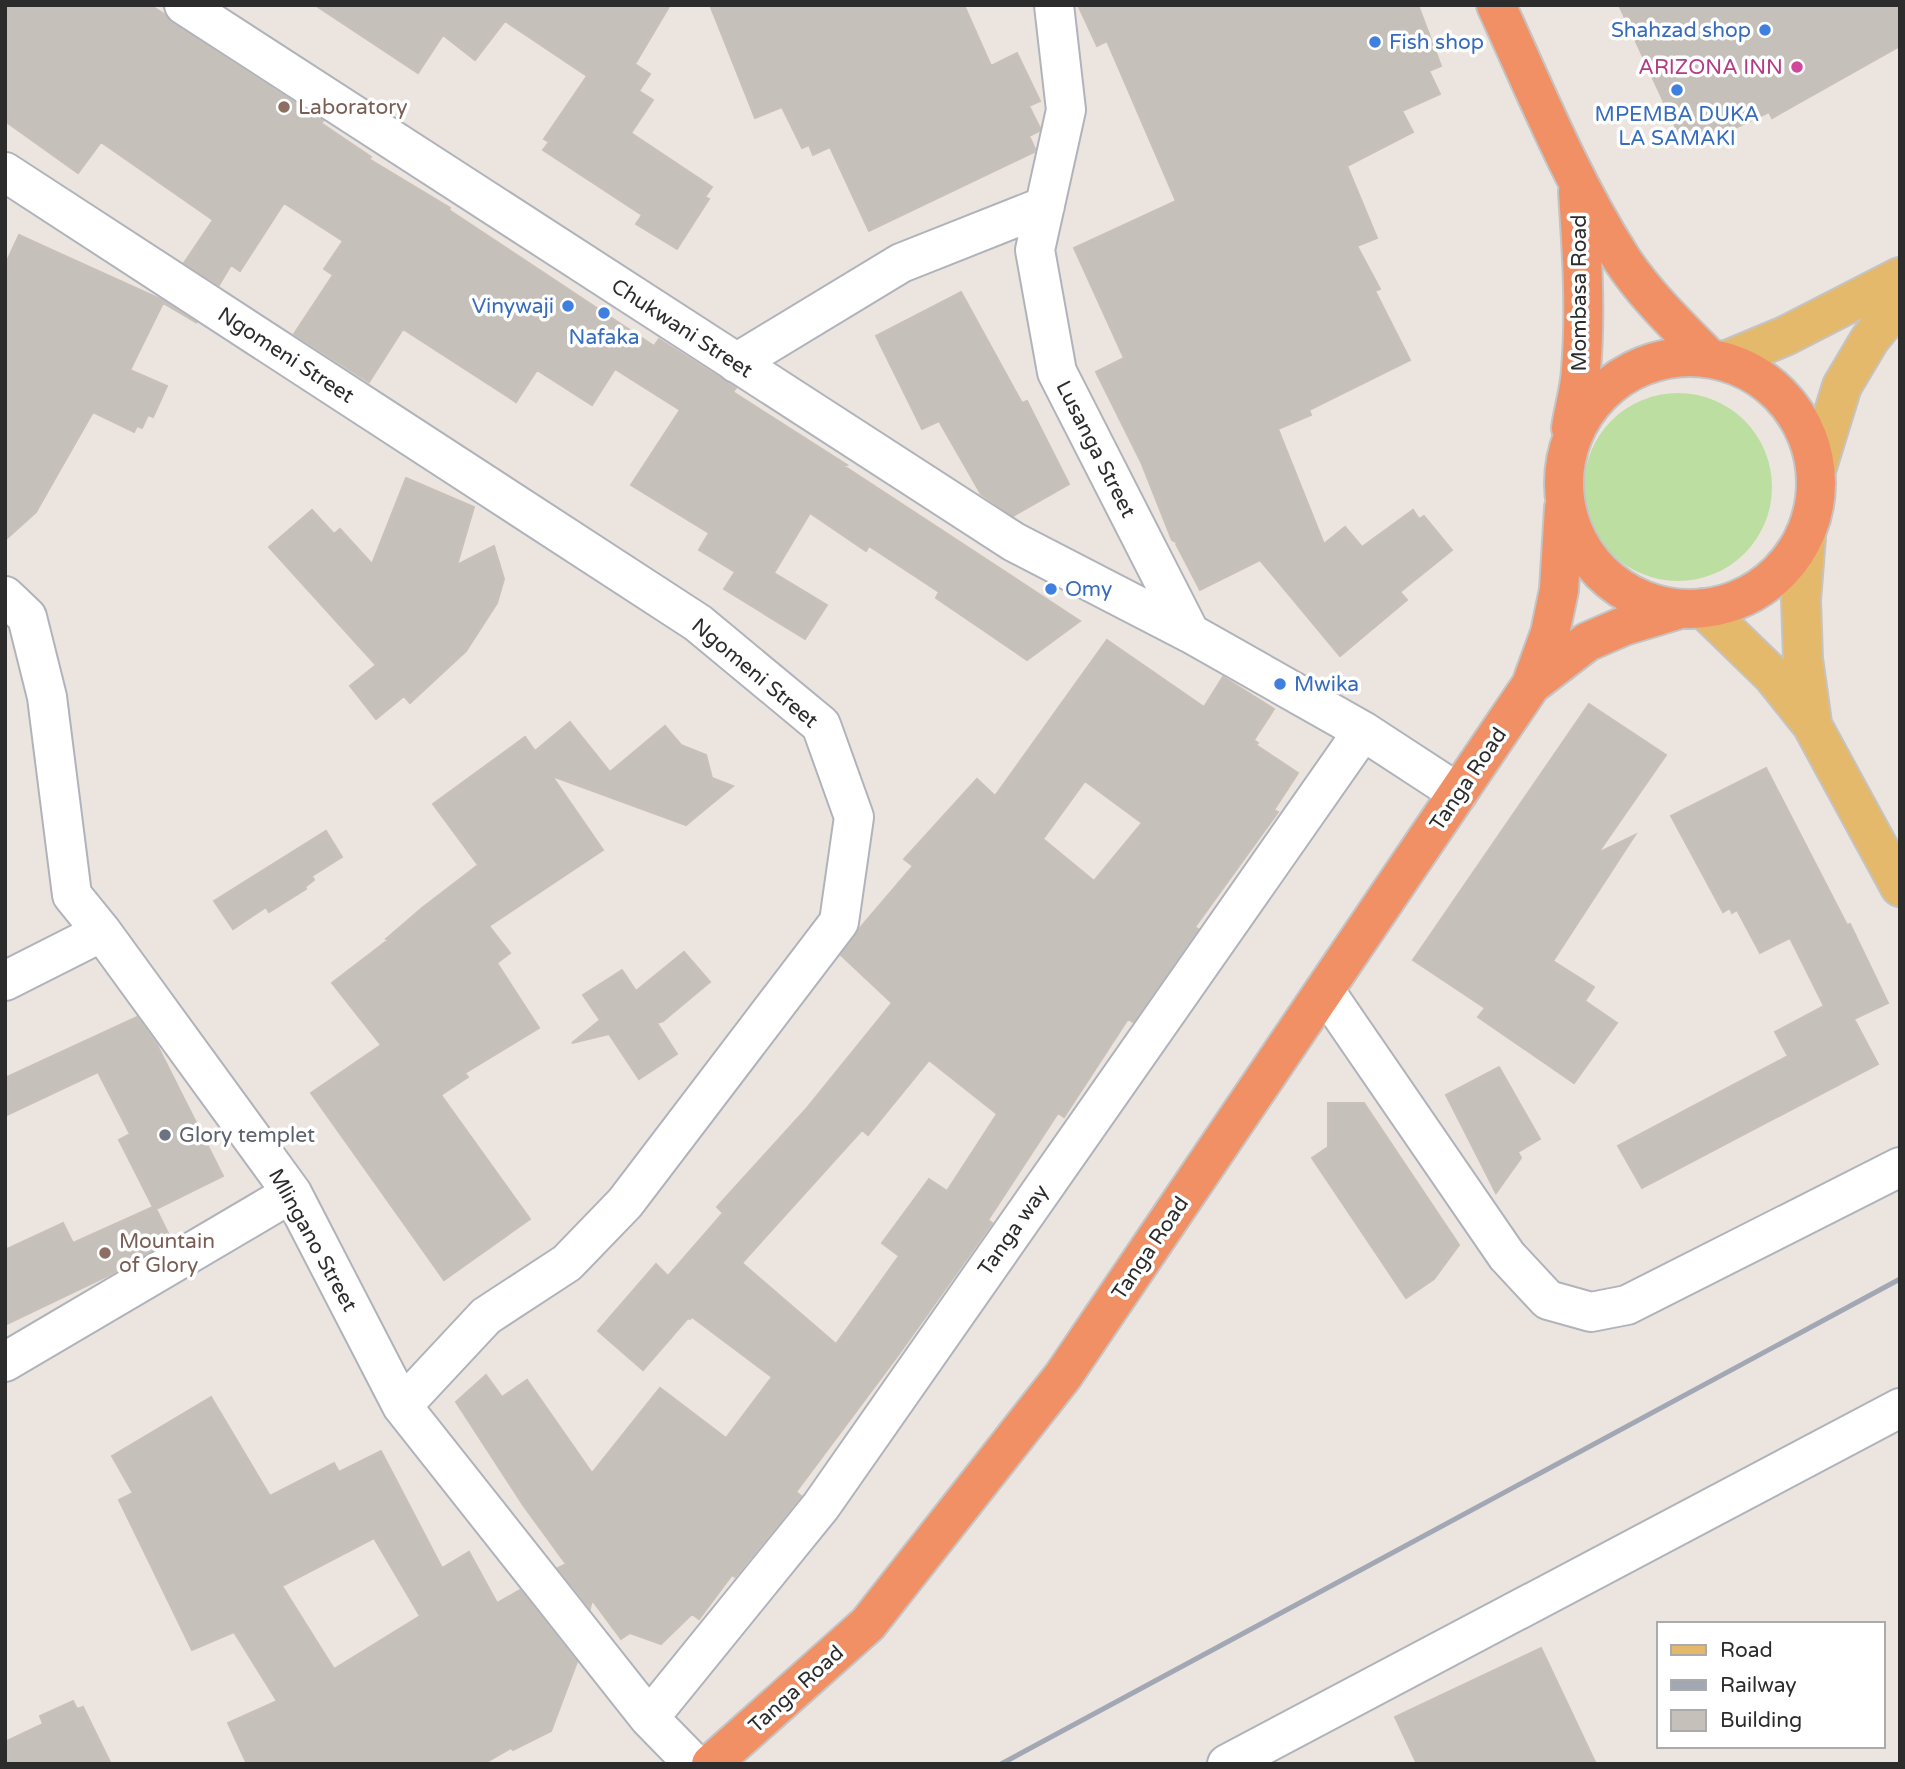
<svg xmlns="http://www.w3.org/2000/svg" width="1905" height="1769" viewBox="0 0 1905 1769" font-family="'Varela Round',sans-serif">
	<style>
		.green { fill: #bddea1 }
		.building { fill: #c5c0ba; stroke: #c8c0b9; stroke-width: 2; fill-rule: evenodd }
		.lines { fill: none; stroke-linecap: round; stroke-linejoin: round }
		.minor-casing { stroke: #b0b3bb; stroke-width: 42 }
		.major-casing { stroke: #c4c4c4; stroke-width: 42 }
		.highway-casing { stroke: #c4c4c4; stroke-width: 42 }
		.minor { stroke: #fff; stroke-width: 38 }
		.major { stroke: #e5b96b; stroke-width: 38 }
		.highway { stroke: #f19065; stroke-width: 38 }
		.rail { stroke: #a2a7b4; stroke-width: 5 }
		.shop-dot { fill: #3f7fe0; stroke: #fff; stroke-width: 2.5 }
		.hotel-dot { fill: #d1479c; stroke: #fff; stroke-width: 2.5 }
		.education-dot { fill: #8d6e63; stroke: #fff; stroke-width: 2.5 }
		.worship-dot { fill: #6b7280; stroke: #fff; stroke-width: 2.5 }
		.labels { text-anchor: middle; stroke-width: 7; stroke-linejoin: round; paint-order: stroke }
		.shop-label { font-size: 21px; fill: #366cbe; stroke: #fff; text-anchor: start }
		.hotel-label { font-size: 21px; fill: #b23c85; stroke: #fff; text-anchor: end }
		.education-label { font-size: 21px; fill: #785e54; stroke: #fff; text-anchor: start }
		.street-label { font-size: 21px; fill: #2c2c2c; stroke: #fff }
		.worship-label { font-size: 21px; fill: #5b616d; stroke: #fff; text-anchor: start }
	</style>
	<rect width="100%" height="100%" fill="#ece5df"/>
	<path class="green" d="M1584 487a94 94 0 1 1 188 0a94 94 0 1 1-188 0Z"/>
	<path class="building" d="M 5,5 L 150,5 L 164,14 L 172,23 L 323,121 L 321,123 L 371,157 L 369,159 L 450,208 L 449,210 L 654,346 L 659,339 L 736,388 L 733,392 L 847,465 L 844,466 L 1080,621 L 1027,660 L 936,598 L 939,592 L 869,546 L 866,551 L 810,513 L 774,573 L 827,605 L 805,639 L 724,589 L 735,572 L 699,550 L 709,533 L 631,485 L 680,410 L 615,369 L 592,405 L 537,370 L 516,402 L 403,329 L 369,382 L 294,334 L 333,275 L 324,269 L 343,241 L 284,203 L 240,271 L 231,265 L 219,285 L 184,263 L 213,220 L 101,142 L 78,173 L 5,121 Z
		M 315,5 L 670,5 L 635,64 L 650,74 L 639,91 L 653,100 L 631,133 L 712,187 L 705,197 L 709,199 L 677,249 L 636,224 L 642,215 L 543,150 L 549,142 L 544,139 L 587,76 L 505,21 L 475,60 L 443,35 L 418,73 Z
		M 710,5 L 964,5 L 991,66 L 1017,53 L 1040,101 L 1029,106 L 1040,128 L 1039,131 L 1029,136 L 1035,149 L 1034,152 L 869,231 L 830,147 L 813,155 L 809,145 L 802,148 L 782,107 L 755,118 Z
		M 1078,5 L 1418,5 L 1441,66 L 1429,71 L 1440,94 L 1402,111 L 1413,132 L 1347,166 L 1377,238 L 1357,246 L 1380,289 L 1375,291 L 1410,360 L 1309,410 L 1311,415 L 1278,429 L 1324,544 L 1345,527 L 1362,547 L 1413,510 L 1419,519 L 1424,516 L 1452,550 L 1400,592 L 1407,600 L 1340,656 L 1260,560 L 1200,590 L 1176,544 L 1178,543 L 1172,540 L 1141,462 L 1096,372 L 1124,358 L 1074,248 L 1176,201 L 1107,41 L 1097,46 Z
		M 1619,5 L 1900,5 L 1900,46 L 1772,118 L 1769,112 L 1699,145 L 1691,129 L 1679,135 Z
		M 19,235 L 160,299 L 197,323 L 163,303 L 130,370 L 167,386 L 153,417 L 148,415 L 142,428 L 137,426 L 134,432 L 93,412 L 36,512 L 5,540 L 5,265 Z
		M 961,292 L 1022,403 L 1027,401 L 1069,484 L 1013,516 L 981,494 L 939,421 L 922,429 L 876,336 Z
		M 406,478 L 474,507 L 457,565 L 494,546 L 504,579 L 497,603 L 466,651 L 410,703 L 404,696 L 376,719 L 350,686 L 376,665 L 269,547 L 312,510 L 334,534 L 340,529 L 372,564 Z
		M 1107,640 L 1204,707 L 1223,677 L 1274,709 L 1254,740 L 1258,743 L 1256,745 L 1298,773 L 1274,810 L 1278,812 L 1195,927 L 1198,929 L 1133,1022 L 1128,1019 L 1064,1117 L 1058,1113 L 988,1220 L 992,1223 L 899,1354 L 796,1492 L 801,1496 L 735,1577 L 732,1575 L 699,1619 L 692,1614 L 661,1644 L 630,1633 L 621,1639 L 592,1600 L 590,1608 L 558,1568 L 566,1564 L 523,1505 L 456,1402 L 486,1375 L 502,1397 L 527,1380 L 592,1473 L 660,1388 L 726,1438 L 772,1377 L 692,1317 L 690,1319 L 688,1318 L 643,1370 L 598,1331 L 656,1264 L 668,1276 L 723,1213 L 717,1207 L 807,1108 L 892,1003 L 841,955 L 859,929 L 913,866 L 904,859 L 977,779 L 995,796 ZM 1085,781 L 1142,823 L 1094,881 L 1043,839 ZM 929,1060 L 997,1114 L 947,1191 L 929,1179 L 882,1243 L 899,1256 L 836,1344 L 742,1263 L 862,1130 L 868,1135 Z
		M 1589,704 L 1666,755 L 1598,853 L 1635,835 L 1553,961 L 1594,987 L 1585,1001 L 1617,1023 L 1574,1083 L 1478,1017 L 1485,1008 L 1413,960 Z
		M 570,722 L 610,772 L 665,726 L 681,745 L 706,755 L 712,778 L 733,786 L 686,825 L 552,776 L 603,850 L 489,926 L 510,953 L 497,963 L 539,1028 L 465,1073 L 468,1077 L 441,1095 L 530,1219 L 444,1280 L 311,1093 L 381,1045 L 332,983 L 388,940 L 386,939 L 422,908 L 478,865 L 433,804 L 525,737 L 535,751 Z
		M 1766,768 L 1847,925 L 1850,924 L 1888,1003 L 1854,1019 L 1878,1064 L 1642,1188 L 1618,1146 L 1788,1056 L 1775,1032 L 1824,1006 L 1790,938 L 1760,953 L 1737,910 L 1732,913 L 1730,908 L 1723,912 L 1671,816 Z
		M 326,831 L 342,857 L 312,876 L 314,880 L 305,887 L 306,889 L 269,912 L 266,907 L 233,929 L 214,901 Z
		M 684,952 L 710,982 L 663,1021 L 657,1023 L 677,1054 L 639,1079 L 609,1034 L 572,1043 L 600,1020 L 583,995 L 622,970 L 636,991 Z
		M 137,1017 L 157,1045 L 223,1176 L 156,1209 L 171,1239 L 109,1275 L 5,1325 L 5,1250 L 63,1223 L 73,1243 L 153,1207 L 119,1140 L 130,1134 L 98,1072 L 5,1116 L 5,1078 Z
		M 1499,1067 L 1540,1139 L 1518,1152 L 1521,1158 L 1496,1193 L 1446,1095 Z
		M 1328,1103 L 1364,1103 L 1459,1245 L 1434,1279 L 1406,1298 L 1312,1158 L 1328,1147 Z
		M 211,1397 L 270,1496 L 334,1463 L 339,1472 L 381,1451 L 442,1568 L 469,1552 L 497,1603 L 520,1590 L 577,1662 L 551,1731 L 513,1750 L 511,1748 L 483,1764 L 247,1764 L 228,1723 L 277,1701 L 234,1632 L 192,1650 L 119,1500 L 133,1493 L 112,1456 ZM 374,1538 L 420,1616 L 334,1669 L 282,1586 Z
		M 1541,1648 L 1596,1764 L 1417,1764 L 1395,1717 Z
		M 73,1701 L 77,1709 L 83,1707 L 111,1764 L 5,1764 L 5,1742 L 43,1724 L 40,1716 Z"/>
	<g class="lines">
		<g class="minor-casing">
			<path id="minor" d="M 184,5 L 1014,542 L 1190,633 L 1363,731 L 1458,793
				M 1054,5 L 1066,110 L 1035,250 L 1057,372 L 1190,633
				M 5,172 L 698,623 L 821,725 L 854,817 L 839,922 L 625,1203 L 567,1263 L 486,1316 L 402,1406
				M 736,363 L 901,263 L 1045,206
				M 5,596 L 27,617 L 47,697 L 72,895 L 102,932 L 292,1193 L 402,1406 L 649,1718 L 694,1764
				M 5,981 L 102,932
				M 1325,991 L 1507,1256 L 1548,1300 L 1591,1312 L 1627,1305 L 1900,1167
				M 5,1362 L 292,1193
				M 649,1718 L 821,1506 L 1363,731
				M 1227,1764 L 1900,1408"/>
		</g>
		<g class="major-casing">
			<path id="major" d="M 1725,361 L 1785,336 L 1900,277
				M 1817,467 L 1842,386 L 1870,339 L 1900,302
				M 1806,537 L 1801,600 L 1803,659 L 1812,723
				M 1703,608 L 1772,675 L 1812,725 L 1900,887"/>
		</g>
		<g class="highway-casing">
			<path id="highway" d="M 1496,5 C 1535,90 1571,179 1621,258 C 1645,295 1679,327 1709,358
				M1564 483a126 126 0 1 1 252 0a126 126 0 1 1-252 0Z
				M 1571,428 C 1574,409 1580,389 1581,370 C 1586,310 1582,251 1578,192
				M 1531,685 L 1587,642 L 1624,626 L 1677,610
				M 711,1764 L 868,1624 L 1063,1376 L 1531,685 L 1550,633 L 1559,590 L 1564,508"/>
		</g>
		<use href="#minor" class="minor"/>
		<use href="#major" class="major"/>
		<use href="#highway" class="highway"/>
		<path class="rail" d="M 1001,1764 L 1900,1279"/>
	</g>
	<g class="shop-dot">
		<circle cx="1765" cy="30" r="7"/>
		<circle cx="1375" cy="42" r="7"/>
		<circle cx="1677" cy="90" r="7"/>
		<circle cx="568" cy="306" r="7"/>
		<circle cx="604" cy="313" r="7"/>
		<circle cx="1051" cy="589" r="7"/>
		<circle cx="1280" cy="684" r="7"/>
	</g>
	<circle class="hotel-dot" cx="1797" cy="67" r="7"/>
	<g class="education-dot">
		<circle cx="284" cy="107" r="7"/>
		<circle cx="105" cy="1253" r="7"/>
	</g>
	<circle class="worship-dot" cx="165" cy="1135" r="7"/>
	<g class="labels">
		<g class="shop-label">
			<text x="1751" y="37" text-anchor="end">Shahzad shop</text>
			<text x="1389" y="49">Fish shop</text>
			<text x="1677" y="121" text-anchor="middle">MPEMBA DUKA<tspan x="1677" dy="24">LA SAMAKI</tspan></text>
			<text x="554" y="313" text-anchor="end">Vinywaji</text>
			<text x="604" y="344" text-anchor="middle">Nafaka</text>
			<text x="1065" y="596">Omy</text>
			<text x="1294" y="691">Mwika</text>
		</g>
		<g class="hotel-label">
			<text x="1783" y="74">ARIZONA INN</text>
		</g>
		<g class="education-label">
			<text x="298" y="114">Laboratory</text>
			<text x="119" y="1248">Mountain<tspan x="119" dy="24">of Glory</tspan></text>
		</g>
		<g class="street-label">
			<text transform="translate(1579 293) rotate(-90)" y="7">Mombasa Road</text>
			<text transform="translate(682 328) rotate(33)" y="7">Chukwani Street</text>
			<text transform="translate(286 355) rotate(33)" y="7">Ngomeni Street</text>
			<text transform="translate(1096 449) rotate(63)" y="7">Lusanga Street</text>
			<text transform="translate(755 673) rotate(40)" y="7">Ngomeni Street</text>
			<text transform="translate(1468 779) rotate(-56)" y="7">Tanga Road</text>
			<text transform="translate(1013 1230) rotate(-55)" y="7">Tanga way</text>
			<text transform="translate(313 1240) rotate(61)" y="7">Mlingano Street</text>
			<text transform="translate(1150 1248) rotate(-56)" y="7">Tanga Road</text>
			<text transform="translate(796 1689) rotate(-42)" y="7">Tanga Road</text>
		</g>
		<g class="worship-label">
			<text x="179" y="1142">Glory templet</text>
		</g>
	</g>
	<rect width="1905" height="1769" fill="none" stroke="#2c2c2c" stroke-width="14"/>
	<rect x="1657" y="1622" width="228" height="126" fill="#ffffff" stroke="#ababab" stroke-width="2"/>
	<rect x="1671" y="1645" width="35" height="10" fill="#e5b96b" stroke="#ababab" stroke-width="2"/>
	<text x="1720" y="1657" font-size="21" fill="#2c2c2c">Road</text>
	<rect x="1671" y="1680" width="35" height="10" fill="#a2a7b4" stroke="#ababab" stroke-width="2"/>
	<text x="1720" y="1692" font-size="21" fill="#2c2c2c">Railway</text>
	<rect x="1671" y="1710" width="35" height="21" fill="#c5c0ba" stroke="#ababab" stroke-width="2"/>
	<text x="1720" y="1727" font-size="21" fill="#2c2c2c">Building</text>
</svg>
